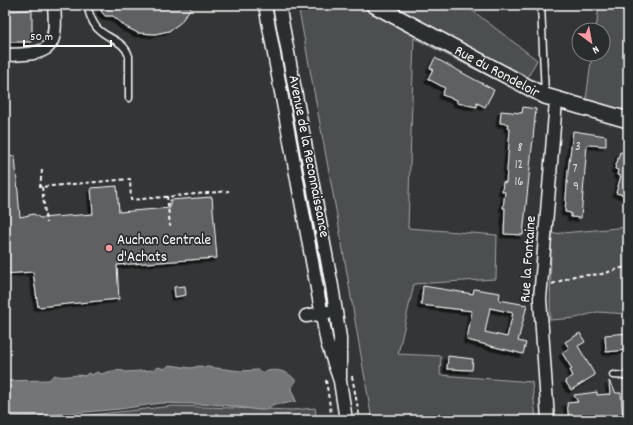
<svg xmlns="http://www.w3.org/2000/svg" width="633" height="425" viewBox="0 0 633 425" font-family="Dekko,sans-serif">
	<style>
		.green { fill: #4c4f50; stroke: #a6a7a8 }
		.water { fill: #737576; stroke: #abacad }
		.building { fill: #5f6162; stroke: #fff; fill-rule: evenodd; filter: url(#shadow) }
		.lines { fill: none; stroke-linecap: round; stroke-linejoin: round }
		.service-casing { stroke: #fff; stroke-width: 9 }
		.minor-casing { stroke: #fff; stroke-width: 15 }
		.tertiary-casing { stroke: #fff; stroke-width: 18 }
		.path { stroke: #fff; stroke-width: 2; stroke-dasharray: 4 3; stroke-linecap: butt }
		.service { stroke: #2a2d2e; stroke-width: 6 }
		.minor { stroke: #2a2d2e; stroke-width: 12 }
		.tertiary { stroke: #2a2d2e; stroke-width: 15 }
		.poi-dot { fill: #ff9aa2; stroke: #2a2d2e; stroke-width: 1.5 }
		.labels { text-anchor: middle; stroke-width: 3.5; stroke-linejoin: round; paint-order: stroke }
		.number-label { font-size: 13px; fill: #d7d8d8 }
		.street-label { font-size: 15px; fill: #fff; stroke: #2a2d2e }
		.poi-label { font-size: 15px; fill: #fff; stroke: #2a2d2e; text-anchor: start }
	</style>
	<defs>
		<filter id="shadow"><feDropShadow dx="-3.5" dy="3.5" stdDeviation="0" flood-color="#0009"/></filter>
	</defs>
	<rect width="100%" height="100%" fill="#333536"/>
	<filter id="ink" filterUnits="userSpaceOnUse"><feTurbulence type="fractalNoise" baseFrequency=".025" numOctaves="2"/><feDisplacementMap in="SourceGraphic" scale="8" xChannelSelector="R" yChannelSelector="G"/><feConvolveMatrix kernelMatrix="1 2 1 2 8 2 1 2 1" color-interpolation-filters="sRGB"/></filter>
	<g filter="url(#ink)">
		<path class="green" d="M 298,5 L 465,5 L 537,60 L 520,92 L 414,38 L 408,228 L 497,235 L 496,279 L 414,284 L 398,354 L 441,356 L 440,375 L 532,382 L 536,420 L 372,420 L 338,221 Z
			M 599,5 L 628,5 L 628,125 L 584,115 L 592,54 L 603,54 L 603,30 L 596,30 Z
			M 628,227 L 628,314 L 597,312 L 576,318 L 550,320 L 551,234 Z
			M 173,406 L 292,410 L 315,408 L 317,420 L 45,420 Z"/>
		<path class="water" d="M 169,365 L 191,368 L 199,366 L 241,371 L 258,370 L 263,373 C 273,367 289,371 296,381 L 291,389 L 296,401 L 283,404 L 274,404 L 266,410 L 259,410 L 223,405 L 161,403 L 120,409 L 5,419 L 5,381 L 49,380 L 54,375 C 65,379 74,373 85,376 L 88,373 L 92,375 L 97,372 L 102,374 C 109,371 120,369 126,372 L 153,370 L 158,367 L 165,369 Z"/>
		<path class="building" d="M 101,5 L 193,5 L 180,23 L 169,31 L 155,34 L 138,33 L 126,27 L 113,16 L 105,16 L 101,11 Z
			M 32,10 L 32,42 L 5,42 L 5,11 Z
			M 435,58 L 494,90 L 485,107 L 477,103 L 477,107 L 457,103 L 457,100 L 442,95 L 445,88 L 428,79 L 433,69 L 430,68 Z
			M 523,107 L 536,109 L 523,235 L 504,234 L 505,208 L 503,208 L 505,192 L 502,191 L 503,182 L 506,183 L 510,129 L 507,128 L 508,124 L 500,123 L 501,111 L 522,113 Z
			M 573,131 L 606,136 L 606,146 L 587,145 L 581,218 L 571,217 L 571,213 L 565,212 L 568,171 Z
			M 620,152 L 628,154 L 628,196 L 616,193 L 621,176 L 617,175 L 618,170 L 615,169 Z
			M 15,156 L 20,217 L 34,214 L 40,218 L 93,214 L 91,188 L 117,186 L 119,212 L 170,208 L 170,200 L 212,197 L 217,258 L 117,265 L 119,299 L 38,307 L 33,272 L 5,274 L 5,157 Z
			M 185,286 L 186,295 L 175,297 L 174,287 Z
			M 423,286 L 473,294 L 474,289 L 500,293 L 499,300 L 527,305 L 518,341 L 526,343 L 523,354 L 467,340 L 472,311 L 421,305 ZM 490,308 L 513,313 L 507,337 L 485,332 Z
			M 580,333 L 585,342 L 578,346 L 595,375 L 571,390 L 565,381 L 573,376 L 570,370 L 572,369 L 562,353 L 569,348 L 565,342 Z
			M 628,333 L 628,350 L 606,352 L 605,335 Z
			M 448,356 L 473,359 L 472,370 L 447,369 Z
			M 609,381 L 616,393 L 621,393 L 623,420 L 569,420 L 567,403 L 578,402 L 574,395 L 597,392 L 597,395 L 609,394 L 610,395 Z"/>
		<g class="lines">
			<g class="service-casing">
				<path id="service" d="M 87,5 C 89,13 91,21 97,28 C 107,39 124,40 129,56 L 129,98
					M 541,5 L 545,95
					M 613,375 L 628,376"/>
			</g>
			<g class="minor-casing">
				<path id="minor" d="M 265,5 L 327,343 L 340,381 L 346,420
					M 279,5 L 332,286 L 340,338 L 340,378
					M 5,55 C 49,54 58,52 54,5
					M 306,316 L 329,312
					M 548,420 L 540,299 L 556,101"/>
			</g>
			<g class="tertiary-casing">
				<g id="tertiary">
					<path id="s1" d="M 374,5 L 545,96 L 628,120"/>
				</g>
			</g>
			<path class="path" d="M 42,170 L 40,187 L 130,179 L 131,200 L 229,191
				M 42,187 L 46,223
				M 167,196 L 170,226
				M 552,284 L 574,276 L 602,274 L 628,266
				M 352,376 L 360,420
				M 326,380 L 332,420"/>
			<use href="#service" class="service"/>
			<use href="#minor" class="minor"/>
			<use href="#tertiary" class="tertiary"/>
		</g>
	</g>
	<circle class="poi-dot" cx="109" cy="248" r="4"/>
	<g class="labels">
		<g class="number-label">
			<text x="578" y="150">3</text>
			<text x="520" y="151">8</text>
			<text x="519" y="168">12</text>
			<text x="575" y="172">7</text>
			<text x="519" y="185">16</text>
			<text x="576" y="190">9</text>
		</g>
		<g class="street-label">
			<text dy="5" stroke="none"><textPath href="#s1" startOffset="140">Rue du Rondeloir</textPath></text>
			<text transform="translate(310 156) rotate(79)" y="5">Avenue de la Reconnaissance</text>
			<text transform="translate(527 259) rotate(-86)" y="5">Rue la Fontaine</text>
		</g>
		<g class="poi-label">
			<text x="117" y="244">Auchan Centrale<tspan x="117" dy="17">d'Achats</tspan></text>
		</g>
	</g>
	<rect width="633" height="425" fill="none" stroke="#2a2d2e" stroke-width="20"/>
	<rect x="10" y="10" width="613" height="405" fill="none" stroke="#fff" stroke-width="1.5" filter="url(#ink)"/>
	<g transform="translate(591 42) rotate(148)"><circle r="19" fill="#2a2d2e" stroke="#7f8182"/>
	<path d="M0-3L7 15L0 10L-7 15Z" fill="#ff9aa2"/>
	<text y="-6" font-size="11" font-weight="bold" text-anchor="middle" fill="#ffffff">N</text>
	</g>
	<path d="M24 40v6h87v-6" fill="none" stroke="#ffffff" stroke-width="2"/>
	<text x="30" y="40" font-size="12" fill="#ffffff" stroke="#2a2d2e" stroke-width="3" paint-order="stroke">50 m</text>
</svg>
